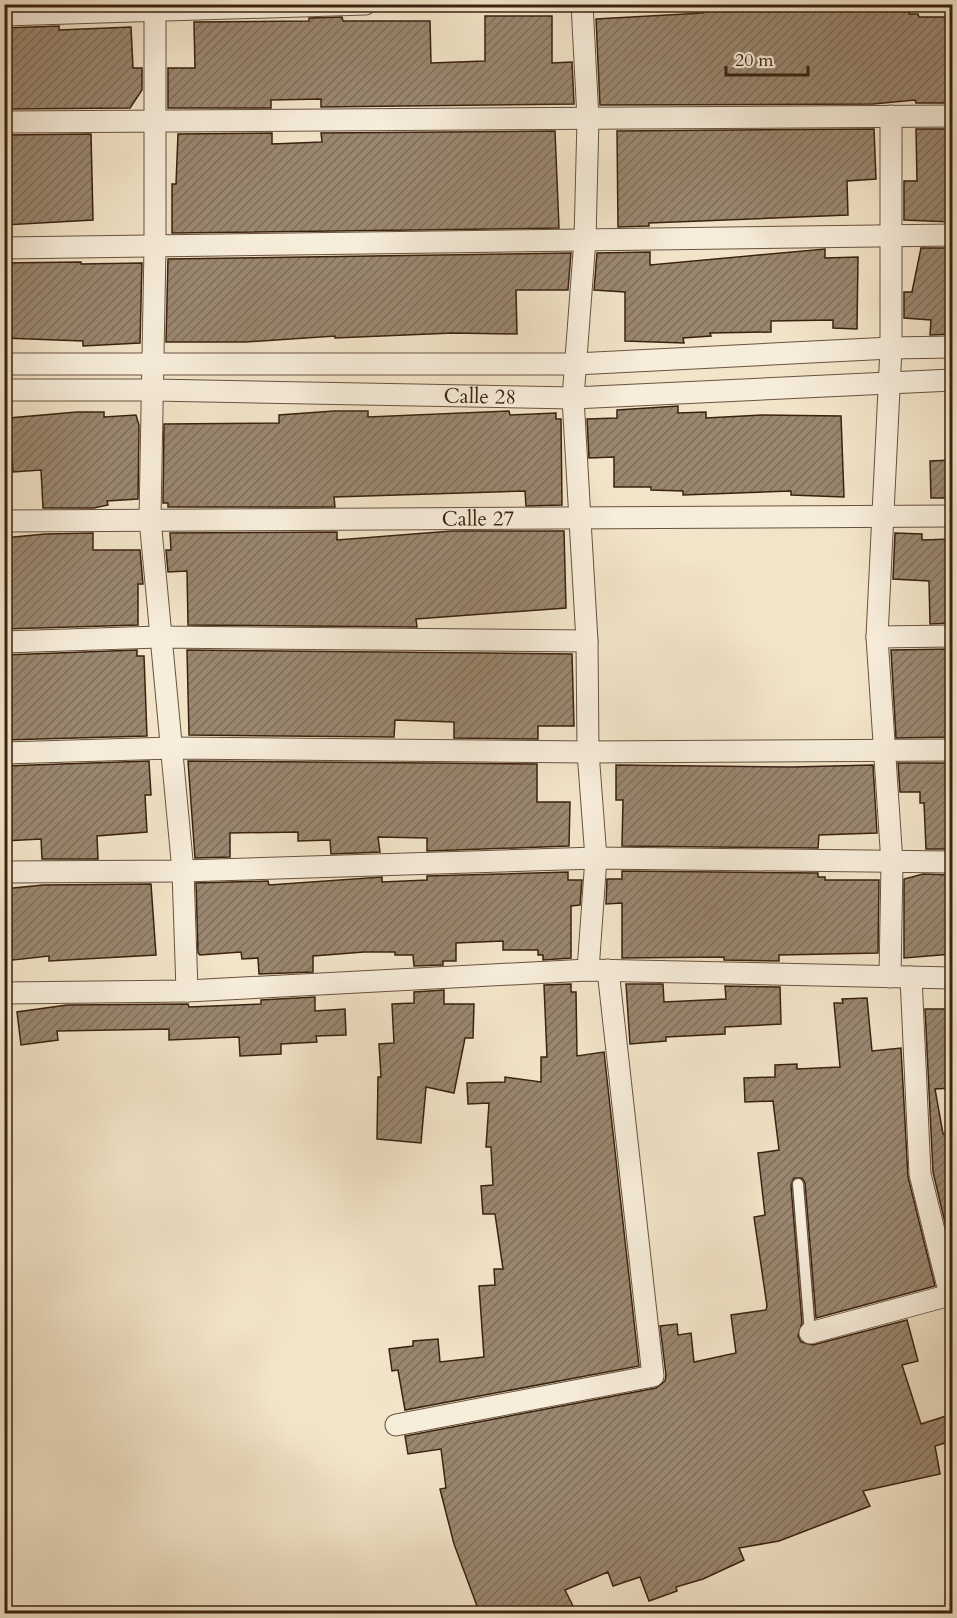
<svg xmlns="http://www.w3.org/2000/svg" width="957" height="1618" viewBox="0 0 957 1618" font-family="Cardo,serif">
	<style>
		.building { fill: url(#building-hatch); stroke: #3b2210; stroke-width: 1.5 }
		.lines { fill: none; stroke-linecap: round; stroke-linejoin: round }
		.service-casing { stroke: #69523e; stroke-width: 13 }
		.minor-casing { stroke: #69523e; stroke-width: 23 }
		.service { stroke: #f7eddb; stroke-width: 10 }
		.minor { stroke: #f7eddb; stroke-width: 21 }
		.labels { text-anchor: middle; stroke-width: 4.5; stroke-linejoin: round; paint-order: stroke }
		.street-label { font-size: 21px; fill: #3b2210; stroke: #f7eddb }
	</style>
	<defs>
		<pattern id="building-hatch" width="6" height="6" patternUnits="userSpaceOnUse" patternTransform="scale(1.5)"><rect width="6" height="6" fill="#9a8770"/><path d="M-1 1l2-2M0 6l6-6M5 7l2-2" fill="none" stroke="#7f6e5b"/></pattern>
	</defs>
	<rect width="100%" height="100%" fill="#f2e4c8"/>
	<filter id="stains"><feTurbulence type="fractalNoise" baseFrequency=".00333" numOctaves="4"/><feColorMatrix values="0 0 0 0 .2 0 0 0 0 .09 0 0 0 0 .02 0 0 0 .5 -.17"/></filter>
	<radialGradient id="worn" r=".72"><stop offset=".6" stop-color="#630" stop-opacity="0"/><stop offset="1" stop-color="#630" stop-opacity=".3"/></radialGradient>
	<path class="building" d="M 703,4 L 732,4 L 732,9 L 806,7 L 805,4 L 909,4 L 909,14 L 918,14 L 919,17 L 952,17 L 952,103 L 916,103 L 915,100 L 873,104 L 600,105 L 596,19 L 703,13 Z
		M 485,16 L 552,16 L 552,63 L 572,62 L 574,104 L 321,107 L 321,99 L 271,100 L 271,108 L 168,108 L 168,68 L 195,68 L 194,22 L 309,21 L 309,18 L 342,17 L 343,21 L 430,21 L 431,63 L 485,61 Z
		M 59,26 L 59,30 L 131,27 L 133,68 L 142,68 L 142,90 L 130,108 L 4,109 L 4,28 Z
		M 874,129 L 876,179 L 847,181 L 848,215 L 649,223 L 649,226 L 618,227 L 617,131 Z
		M 916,129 L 952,129 L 952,222 L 904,220 L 904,181 L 917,181 Z
		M 555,131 L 559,228 L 172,233 L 172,184 L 176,184 L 178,134 L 272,133 L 272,144 L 322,142 L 321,133 Z
		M 91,134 L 93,220 L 4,225 L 4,135 Z
		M 921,248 L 952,248 L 952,334 L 930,335 L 931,320 L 904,318 L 904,292 L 912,292 Z
		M 825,249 L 825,258 L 858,257 L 857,329 L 833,328 L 833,320 L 771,321 L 771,332 L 710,333 L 711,336 L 683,338 L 684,343 L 625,341 L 625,292 L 594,290 L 597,253 L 650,252 L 650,265 Z
		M 571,253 L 568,290 L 516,290 L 517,334 L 453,333 L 335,338 L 335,336 L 246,342 L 166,342 L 168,259 Z
		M 81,262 L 81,264 L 142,263 L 140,343 L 83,346 L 83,341 L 4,338 L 4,263 Z
		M 678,406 L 678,413 L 706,412 L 706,418 L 762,415 L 841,416 L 844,497 L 791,495 L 791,491 L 683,495 L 683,491 L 651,490 L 651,487 L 614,487 L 614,457 L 589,458 L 587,419 L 617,418 L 617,410 Z
		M 334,411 L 368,411 L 368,417 L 509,411 L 510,415 L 556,413 L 556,419 L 561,419 L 562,505 L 526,506 L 525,491 L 334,497 L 335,507 L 168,507 L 168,503 L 163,503 L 164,424 L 279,423 L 279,415 Z
		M 77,412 L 104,412 L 104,417 L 136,415 L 139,425 L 138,499 L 107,501 L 108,505 L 94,508 L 43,508 L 41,470 L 13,472 L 9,418 Z
		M 952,460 L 952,498 L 931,498 L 930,461 Z
		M 452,531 L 564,531 L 566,608 L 416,619 L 417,627 L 188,625 L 187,571 L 168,572 L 166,550 L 171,550 L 170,533 L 337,532 L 337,540 Z
		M 93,533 L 93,550 L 140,550 L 143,584 L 138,584 L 138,625 L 4,629 L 4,538 L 45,534 Z
		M 895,533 L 922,534 L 922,540 L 952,539 L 952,623 L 930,624 L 929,581 L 893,579 Z
		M 952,649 L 952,737 L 896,738 L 891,650 Z
		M 137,650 L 137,656 L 144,656 L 147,736 L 4,740 L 4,655 Z
		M 187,650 L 572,654 L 574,726 L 538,726 L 538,739 L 454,738 L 454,722 L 395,720 L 394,737 L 189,735 Z
		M 149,761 L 151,795 L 145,795 L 147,832 L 97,836 L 98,859 L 42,859 L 41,839 L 4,841 L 4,766 Z
		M 188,761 L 537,764 L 537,802 L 570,802 L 569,846 L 427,851 L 427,838 L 378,837 L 380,852 L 331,854 L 330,840 L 298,841 L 298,832 L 230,833 L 230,857 L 195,858 Z
		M 898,763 L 952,763 L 952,849 L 926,849 L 924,803 L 920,803 L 920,792 L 900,792 Z
		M 616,765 L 792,767 L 873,765 L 877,833 L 819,835 L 818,848 L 622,846 L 623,800 L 616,800 Z
		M 622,871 L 818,873 L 818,877 L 825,877 L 825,880 L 879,880 L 878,953 L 779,955 L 779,961 L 724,960 L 724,957 L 622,958 L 622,903 L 606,904 L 607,879 L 622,879 Z
		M 568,872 L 568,880 L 582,880 L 580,905 L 571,906 L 571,958 L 543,960 L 543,955 L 538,955 L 538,950 L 503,950 L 503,941 L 456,943 L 456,961 L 443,961 L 443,965 L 414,966 L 413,955 L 395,955 L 395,952 L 364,952 L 313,956 L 313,972 L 259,974 L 258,958 L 242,959 L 241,952 L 200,955 L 198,953 L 196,883 L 268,881 L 269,885 L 382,877 L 382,882 L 427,880 L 427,876 Z
		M 923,874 L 952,875 L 952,954 L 904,958 L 904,879 Z
		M 151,884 L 156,955 L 49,961 L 49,956 L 4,961 L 4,889 L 43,885 Z
		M 571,984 L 571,992 L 576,992 L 577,1056 L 604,1052 L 639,1366 L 405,1410 L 398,1370 L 392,1371 L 389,1349 L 413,1346 L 413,1341 L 438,1339 L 440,1362 L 484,1357 L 479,1286 L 495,1285 L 494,1269 L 503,1269 L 495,1214 L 483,1214 L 481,1186 L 493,1185 L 491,1147 L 486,1147 L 489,1103 L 468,1104 L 467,1083 L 505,1082 L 505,1077 L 541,1082 L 541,1057 L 547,1057 L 544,985 Z
		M 626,984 L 663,984 L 664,1002 L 726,999 L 725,986 L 780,987 L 781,1024 L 725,1027 L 725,1034 L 666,1037 L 666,1041 L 630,1044 Z
		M 444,990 L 444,1004 L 474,1004 L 473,1038 L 465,1038 L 454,1093 L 426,1087 L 421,1143 L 377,1139 L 378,1077 L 381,1077 L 379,1044 L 394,1043 L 392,1004 L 414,1003 L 414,992 Z
		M 315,997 L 315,1011 L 345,1009 L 346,1035 L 316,1036 L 317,1042 L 281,1044 L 281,1054 L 240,1056 L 239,1037 L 169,1040 L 169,1029 L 57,1031 L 58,1040 L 21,1045 L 17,1012 L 67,1005 L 188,1004 L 189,1007 L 261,1004 L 261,1000 Z
		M 867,998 L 872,1051 L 901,1048 L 908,1177 L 935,1286 L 816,1318 L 805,1183 L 802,1178 L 794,1178 L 791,1185 L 802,1323 L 798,1336 L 801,1342 L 813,1345 L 907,1320 L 918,1361 L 902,1365 L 921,1424 L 952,1414 L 952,1441 L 935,1446 L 940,1474 L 863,1491 L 870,1506 L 779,1541 L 739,1548 L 744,1560 L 703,1579 L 676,1587 L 677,1591 L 649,1601 L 640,1577 L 613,1586 L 608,1572 L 565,1590 L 577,1614 L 480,1614 L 454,1544 L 440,1489 L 446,1488 L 441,1449 L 408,1454 L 405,1436 L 656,1388 L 665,1381 L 666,1375 L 660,1326 L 677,1324 L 678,1335 L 691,1333 L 694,1362 L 736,1353 L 731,1315 L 766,1310 L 767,1306 L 754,1217 L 765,1215 L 758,1153 L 779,1150 L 773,1101 L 745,1102 L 744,1078 L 775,1077 L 775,1065 L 797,1064 L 797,1069 L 840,1067 L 834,1003 L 843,1003 L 842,999 Z
		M 925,1009 L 952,1009 L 952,1088 L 935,1089 L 943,1134 L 952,1133 L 952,1252 L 933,1172 Z"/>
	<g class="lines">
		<g class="service-casing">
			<path id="service" d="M 798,1184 L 810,1333"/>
		</g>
		<g class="minor-casing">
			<g id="minor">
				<path d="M 155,4 L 155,247 L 150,519 L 183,871 L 187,991"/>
				<path d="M 582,4 L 588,119 L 585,239 L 573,398 L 587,641 L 588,752 L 596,858 L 588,970"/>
				<path d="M 4,15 L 365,4"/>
				<path d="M 4,122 L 952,116"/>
				<path d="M 4,248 L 952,235"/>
				<path d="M 4,364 L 575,364 L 891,348 L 952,347"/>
				<path id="s1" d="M 4,390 L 153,390 L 573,398 L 952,380"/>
				<path id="s2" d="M 4,521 L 952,516"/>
				<path d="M 877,637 L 952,636"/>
				<path d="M 4,642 L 159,637 L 587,641"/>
				<path d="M 4,753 L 172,748 L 588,752 L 952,750"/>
				<path d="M 4,872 L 183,871 L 596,858 L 952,862"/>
				<path d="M 890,977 L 892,863 L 877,637 L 891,348 L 891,116"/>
				<path d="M 4,993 L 187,991 L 588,970 L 952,978"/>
				<path d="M 810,1333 L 950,1295 L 920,1174 L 911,977"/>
				<path d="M 396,1425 L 653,1376 L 608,970"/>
			</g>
		</g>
		<use href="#service" class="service"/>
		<use href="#minor" class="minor"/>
	</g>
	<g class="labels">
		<g class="street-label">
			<text dy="7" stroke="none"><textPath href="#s1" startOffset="476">Calle 28</textPath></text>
			<text dy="7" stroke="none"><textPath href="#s2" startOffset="474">Calle 27</textPath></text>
		</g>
	</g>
	<rect width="957" height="1618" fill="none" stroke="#f2e4c8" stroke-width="24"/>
	<rect x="6" y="6" width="945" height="1606" fill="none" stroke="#3b2210" stroke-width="3"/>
	<rect x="12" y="12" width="933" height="1594" fill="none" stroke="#3b2210" stroke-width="1.5"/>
	<path d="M726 66v9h82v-9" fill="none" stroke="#3b2210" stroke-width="3"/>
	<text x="735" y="66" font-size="18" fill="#3b2210" stroke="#f7eddb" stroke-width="4.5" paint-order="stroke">20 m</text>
	<rect width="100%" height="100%" filter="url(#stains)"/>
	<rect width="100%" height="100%" fill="url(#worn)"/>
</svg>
